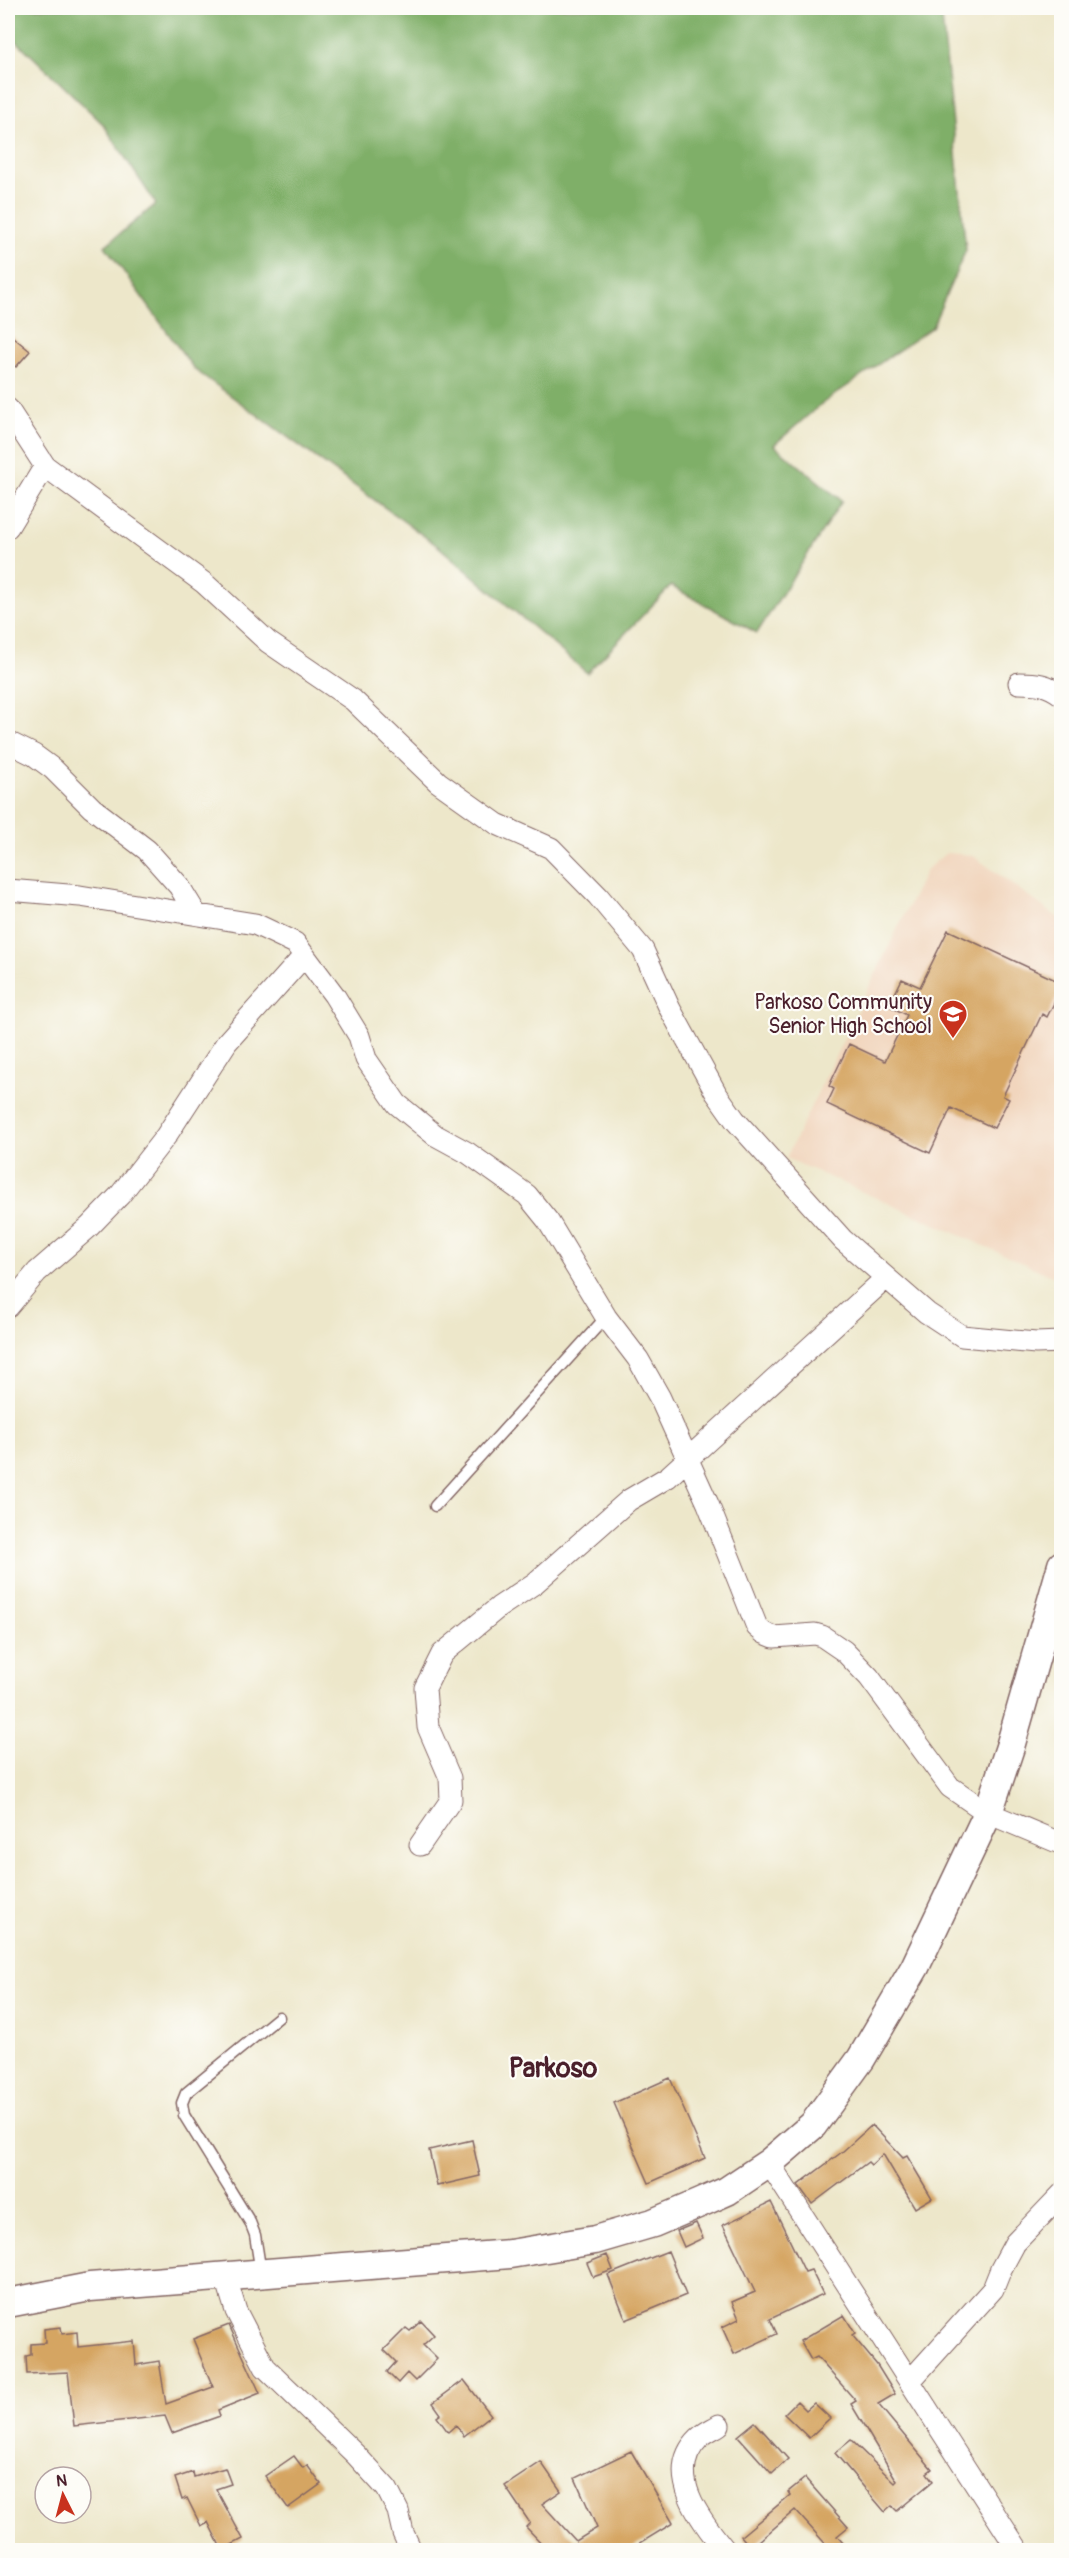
<svg xmlns="http://www.w3.org/2000/svg" width="1069" height="2558" viewBox="0 0 1069 2558" font-family="Pangolin,sans-serif">
	<style>
		.built { fill: #f1d5bd }
		.forest { fill: #7faf68; stroke: #64674a; stroke-width: 1.5 }
		.building { fill: #d5a562 }
		.lines { fill: none; stroke-linecap: round; stroke-linejoin: round }
		.lane-casing { stroke: #836563; stroke-width: 13 }
		.street-casing { stroke: #836563; stroke-width: 23 }
		.secondary-casing { stroke: #836563; stroke-width: 31 }
		.lane { stroke: #fff; stroke-width: 10 }
		.street { stroke: #fff; stroke-width: 21 }
		.secondary { stroke: #fff; stroke-width: 28 }
		.labels { text-anchor: middle; stroke-width: 4.5; stroke-linejoin: round; paint-order: stroke }
		.poi-label { font-size: 21px; fill: #4a1f2b; stroke: #fdfcf7; text-anchor: end }
		.district-label { font-size: 27px; font-weight: bold; fill: #4a1f2b; stroke: #fdfcf7 }
	</style>
	<rect width="100%" height="100%" fill="#fdfcf7"/>
	<filter id="ink" filterUnits="userSpaceOnUse"><feTurbulence type="fractalNoise" baseFrequency=".0167" numOctaves="2"/><feDisplacementMap in="SourceGraphic" scale="12" xChannelSelector="R" yChannelSelector="G"/><feConvolveMatrix kernelMatrix="1 2 1 2 8 2 1 2 1" color-interpolation-filters="sRGB"/></filter>
	<filter id="wash" filterUnits="userSpaceOnUse"><feTurbulence type="fractalNoise" baseFrequency=".008" numOctaves="4" result="noise"/><feDisplacementMap in="SourceGraphic" scale="24" xChannelSelector="R" yChannelSelector="G"/><feGaussianBlur stdDeviation="1.35" result="paint"/><feColorMatrix in="noise" values="0 0 0 0 0 0 0 0 0 0 0 0 0 0 0 0 0 1.4 0 .05"/><feComposite in="paint" operator="in"/></filter>
	<g filter="url(#wash)">
		<rect width="100%" height="100%" fill="#ede7ca"/>
		<path class="built" d="M 946,853 L 972,855 L 1061,920 L 1061,1280 L 786,1158 L 926,870 Z"/>
		<path class="forest" d="M 8,8 L 941,8 L 966,250 L 932,327 L 820,405 L 774,445 L 842,501 L 757,633 L 671,586 L 587,673 L 439,547 L 194,369 L 105,246 L 156,204 L 103,124 L 8,33 Z"/>
		<g id="blocks">
			<path class="building" d="M 8,333 L 30,351 L 16,367 L 8,360 Z
				M 948,930 L 1062,983 L 1062,987 L 1047,1017 L 1042,1014 L 1003,1096 L 1009,1099 L 994,1128 L 951,1108 L 930,1153 L 827,1104 L 834,1089 L 829,1086 L 849,1044 L 885,1061 L 907,1015 L 889,1006 L 902,979 L 920,987 Z
				M 670,2078 L 705,2158 L 649,2183 L 614,2103 Z
				M 872,2125 L 903,2158 L 907,2156 L 932,2198 L 915,2208 L 883,2154 L 871,2165 L 868,2162 L 812,2204 L 798,2185 L 842,2152 Z
				M 472,2140 L 480,2176 L 437,2186 L 429,2150 Z
				M 771,2202 L 805,2272 L 811,2270 L 823,2294 L 770,2319 L 777,2334 L 734,2354 L 722,2327 L 739,2319 L 732,2302 L 755,2292 L 723,2225 Z
				M 696,2223 L 703,2238 L 684,2247 L 677,2231 Z
				M 668,2251 L 686,2295 L 626,2320 L 608,2275 Z
				M 607,2255 L 613,2270 L 593,2277 L 587,2263 Z
				M 844,2315 L 855,2333 L 852,2335 L 877,2365 L 895,2394 L 878,2404 L 932,2469 L 927,2473 L 933,2481 L 897,2511 L 892,2506 L 885,2512 L 835,2453 L 851,2440 L 895,2483 L 897,2481 L 851,2404 L 856,2401 L 817,2357 L 811,2360 L 800,2341 Z
				M 421,2321 L 434,2335 L 423,2345 L 437,2359 L 415,2381 L 407,2373 L 398,2383 L 387,2372 L 396,2362 L 384,2350 L 406,2328 L 410,2331 Z
				M 229,2325 L 260,2393 L 218,2410 L 220,2416 L 172,2433 L 165,2416 L 74,2426 L 68,2372 L 27,2374 L 26,2356 L 31,2355 L 31,2344 L 45,2343 L 44,2329 L 61,2327 L 62,2334 L 77,2332 L 78,2347 L 134,2341 L 136,2365 L 159,2361 L 166,2404 L 213,2387 L 193,2339 Z
				M 464,2380 L 491,2415 L 464,2436 L 456,2425 L 448,2432 L 437,2417 L 441,2414 L 433,2403 Z
				M 797,2401 L 806,2410 L 814,2403 L 830,2418 L 809,2438 L 784,2414 Z
				M 755,2422 L 788,2459 L 772,2474 L 738,2436 Z
				M 631,2451 L 673,2523 L 629,2550 L 548,2550 L 526,2527 L 530,2523 L 505,2486 L 541,2462 L 561,2491 L 542,2504 L 576,2541 L 597,2528 L 575,2478 Z
				M 294,2456 L 303,2468 L 307,2465 L 321,2484 L 288,2508 L 265,2476 Z
				M 225,2468 L 231,2484 L 216,2489 L 243,2539 L 222,2550 L 208,2522 L 201,2526 L 187,2498 L 182,2500 L 175,2478 L 193,2472 L 194,2477 Z
				M 805,2478 L 848,2527 L 837,2536 L 849,2550 L 831,2550 L 795,2510 L 751,2548 L 741,2536 L 790,2495 L 788,2492 Z"/>
		</g>
	</g>
	<g filter="url(#ink)">
		<use href="#blocks" fill-opacity="0" stroke="#836563" stroke-width="1.5"/>
		<g class="lines">
			<g class="lane-casing">
				<path id="lane" d="M 435,1506 L 606,1317
					M 261,2273 L 255,2235 L 250,2222 L 184,2115 L 182,2103 L 186,2093 L 279,2017"/>
			</g>
			<g class="street-casing">
				<path id="street" d="M 8,409 L 45,466
					M 8,527 L 45,466 L 204,583 L 268,642 L 353,700 L 438,782 L 497,824 L 551,848 L 598,896 L 643,950 L 670,1009 L 716,1093 L 735,1120 L 843,1240 L 927,1313 L 962,1336 L 1036,1343 L 1062,1342
					M 1019,683 C 1037,683 1047,684 1062,695
					M 8,742 L 34,755 L 53,769 L 92,808 L 147,850 L 179,886 L 196,914
					M 8,890 L 80,896 L 255,924 L 295,943 L 334,995 L 359,1036 L 366,1059 L 397,1104 L 435,1135 L 468,1153 L 527,1195 L 548,1221 L 606,1317 L 638,1359 L 660,1398 L 708,1504 L 757,1627 L 764,1633 L 774,1637 L 815,1634 L 822,1636 L 844,1651 L 869,1677 L 950,1787 L 988,1813 L 1062,1844
					M 8,1307 L 37,1272 L 89,1227 L 120,1195 L 166,1136 L 227,1042 L 304,956
					M 420,1845 L 451,1800 L 450,1778 L 428,1727 L 425,1688 L 442,1654 L 499,1607 L 535,1583 L 629,1500 L 668,1477 L 886,1278
					M 769,2163 L 1018,2550
					M 225,2275 L 236,2311 L 265,2367 L 356,2455 L 387,2489 L 398,2511 L 403,2533 L 411,2550
					M 910,2381 L 993,2289 L 1001,2269 L 1015,2243 L 1062,2194
					M 719,2425 C 713,2429 705,2432 699,2438 C 663,2473 701,2521 725,2550"/>
			</g>
			<g class="secondary-casing">
				<path id="secondary" d="M 8,2303 L 90,2287 L 510,2254 L 595,2240 L 653,2223 L 700,2203 L 727,2191 L 769,2163 L 813,2125 L 861,2059 L 915,1967 L 988,1813 L 1010,1747 L 1062,1565"/>
			</g>
			<use href="#lane" class="lane"/>
			<use href="#street" class="street"/>
			<use href="#secondary" class="secondary"/>
		</g>
	</g>
	<defs>
		<g id="school-pin" transform="scale(1.5)"><path d="M0 17L-7.5 6A9.5 9.5 0 1 1 7.5 6Z" fill="#c8321e" stroke="#fdfcf7"/><path d="M0-5L7-2L0 1L-7-2ZM-4 1L0 2.5L4 1V4Q0 6-4 4Z" fill="#fff"/></g>
	</defs>
	<g fill-rule="evenodd">
		<use href="#school-pin" x="953" y="1014"/>
	</g>
	<g class="labels">
		<g class="poi-label">
			<text x="932" y="1009">Parkoso Community<tspan x="932" dy="24">Senior High School</tspan></text>
		</g>
		<g class="district-label">
			<text x="553" y="2077">Parkoso</text>
		</g>
	</g>
	<rect width="1069" height="2558" fill="none" stroke="#fdfcf7" stroke-width="30"/>
	<g transform="translate(63 2495) rotate(354)"><circle r="28" fill="#fdfcf7" stroke="#b5a4a5" stroke-width="1.5"/>
	<path d="M0-4.5L10 22L0 15L-10 22Z" fill="#c8321e"/>
	<text y="-9" font-size="16" font-weight="bold" text-anchor="middle" fill="#4a1f2b">N</text>
	</g>
</svg>
